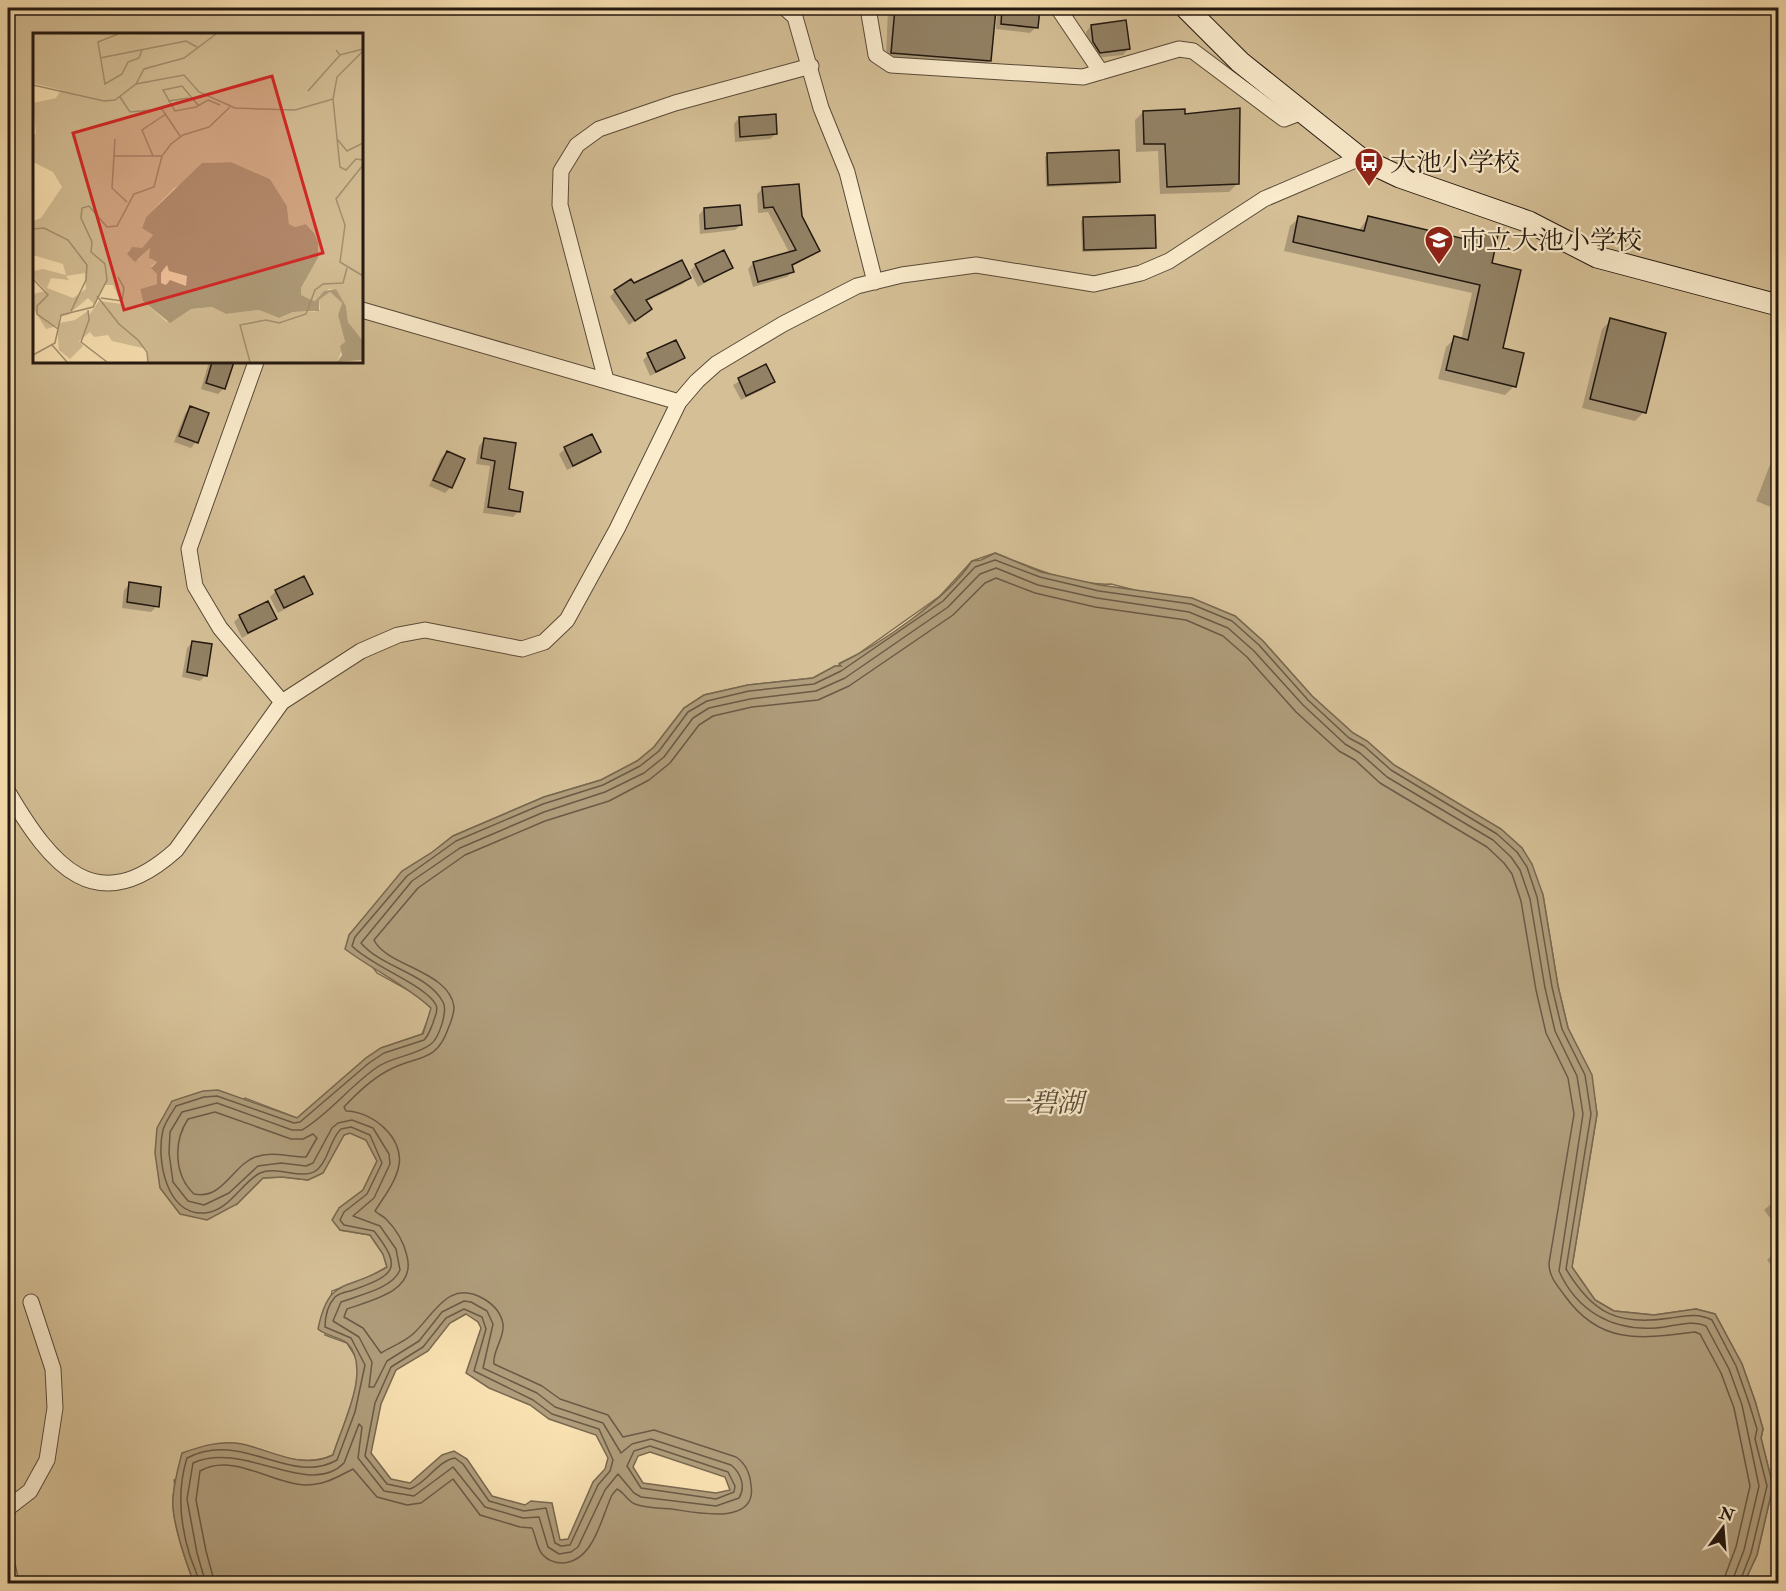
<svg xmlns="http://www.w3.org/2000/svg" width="1786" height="1591" viewBox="0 0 1786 1591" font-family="'IM FELL Double Pica','Noto Serif JP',serif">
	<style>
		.green { fill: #d5bf96; stroke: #7c6c53; stroke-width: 1.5; fill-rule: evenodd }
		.water { fill: #b09d7b; stroke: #786850; stroke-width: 1.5; fill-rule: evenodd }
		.shadow { fill: #0003 }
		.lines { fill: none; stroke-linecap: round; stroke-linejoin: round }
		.shore { stroke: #6a5a46; stroke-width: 1.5 }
		.building { fill: #928164; stroke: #231810; stroke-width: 1.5 }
		.street-casing { stroke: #584a38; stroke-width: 17 }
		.secondary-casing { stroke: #231810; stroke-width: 23 }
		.street { stroke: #fbeccd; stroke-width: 15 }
		.secondary { stroke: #fbeccd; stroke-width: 21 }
		.labels { text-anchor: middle; stroke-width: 4.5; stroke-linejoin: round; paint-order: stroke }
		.poi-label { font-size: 26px; fill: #231810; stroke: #fbeccd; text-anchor: start }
		.water-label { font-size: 27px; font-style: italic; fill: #5b4d3b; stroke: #fbeccd }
		.inset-road { fill: none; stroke: #a39171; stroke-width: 1.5 }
		.view { fill: #d62828; fill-opacity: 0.15; stroke: #d62828; stroke-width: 3 }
		.inset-edge { fill: none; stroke: #231810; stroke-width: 3 }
	</style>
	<rect width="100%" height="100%" fill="#f9e1b2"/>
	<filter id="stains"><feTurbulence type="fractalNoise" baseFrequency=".00333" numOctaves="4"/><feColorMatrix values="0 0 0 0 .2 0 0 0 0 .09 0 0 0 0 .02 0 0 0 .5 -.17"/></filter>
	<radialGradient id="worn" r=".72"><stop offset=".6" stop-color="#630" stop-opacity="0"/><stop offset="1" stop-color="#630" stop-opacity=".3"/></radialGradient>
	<path class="green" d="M 8,8 L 1778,8 L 1778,1583 L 1744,1583 L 1757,1555 L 1773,1486 L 1761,1438 L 1763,1429 L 1755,1401 L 1742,1364 L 1715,1314 L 1696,1309 L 1654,1315 L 1614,1311 L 1595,1300 L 1572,1267 L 1597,1114 L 1591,1075 L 1568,1028 L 1558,986 L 1543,895 L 1522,848 L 1501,829 L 1394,765 L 1367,741 L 1353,733 L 1312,696 L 1263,641 L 1235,616 L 1111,584 C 1072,586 1031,567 995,553 L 972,561 L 940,596 L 858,654 L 840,663 L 842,666 L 835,666 L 813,678 L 748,685 L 704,695 L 684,708 L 654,747 L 637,761 L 601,780 L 544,797 L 453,836 L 391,886 L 349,935 L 377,973 L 417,995 L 432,1009 L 422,1034 L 381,1048 L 366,1058 L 297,1118 L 245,1098 L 237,1204 L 263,1178 L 282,1177 L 308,1180 L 323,1173 L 344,1135 L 350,1133 L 366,1140 L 377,1161 L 363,1190 L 339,1208 L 340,1230 L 370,1235 L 383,1254 L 387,1267 L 367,1278 L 332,1291 L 325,1335 L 347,1343 C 350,1349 357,1357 358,1364 C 363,1381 339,1436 333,1455 C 303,1469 271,1453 240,1444 L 174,1480 C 176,1487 173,1492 173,1499 C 172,1522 186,1562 194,1583 L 19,1583 L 8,1529 ZM 34,34 L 362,34 L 362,362 L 34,362 Z"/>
	<path class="water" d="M 995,553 L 1041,572 L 1100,585 L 1192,598 L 1235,616 L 1263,641 L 1312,696 L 1353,733 L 1367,741 L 1394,765 L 1501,829 L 1522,848 L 1532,864 L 1543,895 L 1558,986 L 1568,1028 L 1592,1075 L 1597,1114 L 1572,1267 L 1595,1300 L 1614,1311 L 1654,1315 L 1696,1309 L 1715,1314 L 1742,1364 L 1755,1401 L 1763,1429 L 1761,1438 L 1773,1486 L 1757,1555 L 1744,1583 L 194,1583 C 186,1563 171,1519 173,1498 C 174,1482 178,1468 182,1453 C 202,1446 221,1440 242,1444 C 274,1451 301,1470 333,1455 C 341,1427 373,1368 347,1343 C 340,1337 326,1336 318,1329 C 329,1275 347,1292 387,1267 L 383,1254 L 370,1235 L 340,1230 L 332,1220 L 339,1208 L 363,1190 L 377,1161 L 366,1140 L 350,1133 L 344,1135 L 323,1173 L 308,1180 L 282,1177 L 263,1178 L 237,1204 L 207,1220 L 180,1214 L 160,1188 L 155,1153 L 157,1128 L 172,1101 L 203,1091 L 218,1090 L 297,1118 L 366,1058 L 381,1048 L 423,1034 L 431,1008 C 406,985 373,970 345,949 L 349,935 L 402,871 L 431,853 L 453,836 L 544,797 L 601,780 L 637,761 L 654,747 L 684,708 L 704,695 L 748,685 L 813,678 L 835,666 L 841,666 L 839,664 C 879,645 948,598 972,561 L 981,560 ZM 466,1314 L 478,1322 L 481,1328 L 466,1373 L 489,1388 L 530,1405 L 549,1419 L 596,1435 L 608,1458 L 605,1469 L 593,1482 L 568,1539 L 560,1540 L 552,1503 L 531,1501 L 525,1505 L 492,1496 L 467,1459 L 454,1451 L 442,1455 L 410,1483 L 391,1479 L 371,1453 L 381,1404 L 396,1370 L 428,1351 L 450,1323 ZM 650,1452 L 725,1477 L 730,1490 L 716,1493 L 643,1483 L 633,1467 L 638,1456 Z"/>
	<path class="shadow" d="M 888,8 L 967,8 L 994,11 L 989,61 L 984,67 L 886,58 Z
		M 1001,8 L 1038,9 L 1036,27 L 1030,33 L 996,29 L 997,11 Z
		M 1091,26 L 1128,49 L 1123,55 L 1094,58 L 1088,48 L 1086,32 Z
		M 1143,112 L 1184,115 L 1237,184 L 1229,192 L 1160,194 L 1158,151 L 1136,152 L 1135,120 Z
		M 739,118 L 776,134 L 770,139 L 735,142 L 734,124 Z
		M 1048,154 L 1119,182 L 1116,184 L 1046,187 L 1045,157 Z
		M 762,189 L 800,216 L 818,251 L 791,267 L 792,272 L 787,277 L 753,287 L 748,269 L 753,263 L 790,254 L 768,212 L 758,213 L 757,194 Z
		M 704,209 L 741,225 L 735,230 L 700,234 L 699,215 Z
		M 1299,218 L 1358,231 L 1368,218 L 1470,242 L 1479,233 L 1490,264 L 1501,349 L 1514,386 L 1505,395 L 1438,379 L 1446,347 L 1455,338 L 1461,340 L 1472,293 L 1284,251 L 1290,226 Z
		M 1084,219 L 1154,247 L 1152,249 L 1082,252 L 1081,221 Z
		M 696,265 L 731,268 L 698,287 L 690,271 Z
		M 689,278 L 683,284 L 645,302 L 650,309 L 629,325 L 610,297 L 615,291 L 634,285 Z
		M 1611,320 L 1644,412 L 1635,421 L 1582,408 L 1602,329 Z
		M 648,355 L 683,358 L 677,363 L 650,376 L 643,360 Z
		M 209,362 L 232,362 L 224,388 L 218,394 L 201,389 Z
		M 766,366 L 773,382 L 768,387 L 741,400 L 733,385 Z
		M 190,408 L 196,442 L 191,448 L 174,442 L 185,414 Z
		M 592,436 L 600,452 L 594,457 L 567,470 L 559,454 L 565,449 Z
		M 484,440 L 514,444 L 507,491 L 519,511 L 513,517 L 483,513 L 490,466 L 476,464 L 479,446 Z
		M 1778,444 L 1778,510 L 1756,501 Z
		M 447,452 L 451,487 L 445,493 L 429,486 L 441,458 Z
		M 130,584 L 157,606 L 151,612 L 122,608 L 124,590 Z
		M 276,591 L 311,594 L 278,613 L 270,597 Z
		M 240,616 L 275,619 L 242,638 L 234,622 Z
		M 193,642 L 206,675 L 200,681 L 182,677 L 187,648 Z
		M 1778,1198 L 1778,1228 L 1764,1210 Z
		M 1778,1250 L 1778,1274 L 1767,1260 Z"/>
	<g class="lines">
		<path class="shore" d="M 215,1112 L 291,1139 L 303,1139 L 313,1134 L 317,1138 L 306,1157 C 289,1157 272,1151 255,1157 C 232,1166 223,1200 194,1194 C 174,1175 173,1142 188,1119 Z
			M 464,1309 L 482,1317 L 486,1329 L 474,1371 L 533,1400 L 552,1414 L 599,1429 L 613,1460 L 610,1471 L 598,1485 L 570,1545 L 561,1546 L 555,1543 L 546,1508 L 524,1511 L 489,1501 L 463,1464 L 455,1458 C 437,1461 427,1483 410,1489 L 387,1484 L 365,1456 L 375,1403 L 391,1367 L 423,1347 L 446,1318 Z
			M 650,1446 L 728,1472 L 735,1486 L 734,1492 L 716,1499 L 641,1488 L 627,1466 L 634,1451 Z
			M 199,1584 C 198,1574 193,1565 190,1556 C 180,1524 177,1490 187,1458 C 242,1429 290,1487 337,1460 L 355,1412 L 365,1365 L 351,1338 L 325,1327 C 325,1317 328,1305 335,1297 C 339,1293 347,1292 353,1290 C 394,1275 404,1269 374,1231 L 344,1225 L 340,1220 L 344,1212 L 367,1194 L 382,1163 L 370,1135 L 351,1127 L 341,1129 C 330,1139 329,1159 318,1169 C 304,1182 278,1165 260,1173 C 242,1182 229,1211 205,1213 C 166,1216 156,1159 163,1130 C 165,1122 172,1113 176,1106 L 204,1097 L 217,1096 L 294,1123 L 300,1122 L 369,1063 L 384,1053 L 424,1040 C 429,1035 430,1030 433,1023 C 434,1018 439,1011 436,1005 C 426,985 371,966 352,946 L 355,937 L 407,876 L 456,841 L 543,804 L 603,785 L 640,766 L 659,751 L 688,712 L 707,701 L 749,691 L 814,684 L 841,671 L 943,601 L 975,567 L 995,560 L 1040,577 L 1099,591 L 1191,604 L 1232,621 L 1259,645 L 1308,700 L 1349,738 L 1364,746 L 1391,770 L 1497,834 L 1517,852 L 1527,867 L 1537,897 L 1552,987 L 1562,1029 L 1585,1075 L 1591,1114 L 1566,1269 C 1593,1314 1618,1326 1671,1318 C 1685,1316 1698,1313 1712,1320 L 1736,1366 L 1749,1403 L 1757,1429 L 1755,1439 L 1767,1486 L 1751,1553 L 1739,1584
			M 206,1584 L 197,1553 L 187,1499 L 193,1463 C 244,1440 309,1499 344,1463 L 359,1424 L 362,1427 L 358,1458 L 384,1491 L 414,1496 L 453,1467 L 485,1507 L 523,1518 L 539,1517 L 548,1547 L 559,1554 L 571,1552 L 578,1547 L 605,1490 L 618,1474 L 634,1493 L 641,1497 L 716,1506 L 739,1498 C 746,1487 741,1473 731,1465 L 651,1439 L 632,1444 L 621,1453 L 603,1423 L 555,1407 L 537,1393 L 483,1368 L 493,1324 L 487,1311 L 471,1302 L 464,1301 L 442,1312 L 419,1341 L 387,1361 L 374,1387 L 369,1387 L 372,1362 L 359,1337 L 333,1321 L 341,1302 C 359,1295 392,1289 400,1270 L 396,1249 L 380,1226 L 353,1216 L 374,1198 L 390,1164 L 389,1154 L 373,1128 L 352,1120 L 338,1123 L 332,1128 L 313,1163 L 306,1166 L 281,1163 L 258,1166 L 229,1193 L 204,1205 L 188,1201 L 173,1182 L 169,1153 L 170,1132 L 182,1112 L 217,1103 L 292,1130 L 302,1130 C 329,1114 350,1086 376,1068 C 392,1056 416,1056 431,1044 C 439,1038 448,1011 443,1002 C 427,973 382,968 361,943 L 412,881 L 460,848 L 544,812 L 605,792 L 644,773 L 664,757 L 693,718 L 709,708 L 750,699 L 816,691 L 845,678 L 948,607 L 980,574 L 996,568 L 1038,585 L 1097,598 L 1189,612 L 1228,628 L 1254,651 L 1303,705 L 1345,744 L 1360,753 L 1387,777 L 1493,840 L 1511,857 L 1520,870 L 1530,899 L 1545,988 L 1555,1031 L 1577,1076 L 1583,1114 L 1559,1271 C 1577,1311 1612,1331 1656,1328 C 1673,1327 1691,1319 1706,1326 L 1729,1369 L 1742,1405 L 1759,1486 L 1744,1550 L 1731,1584
			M 215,1584 L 206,1551 L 196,1500 L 200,1471 C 233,1452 272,1484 305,1485 C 325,1485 337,1477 353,1469 L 377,1497 L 407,1505 L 421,1503 L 453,1479 L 480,1515 L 520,1527 L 532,1528 C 536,1536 536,1546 542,1554 C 547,1560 555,1563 563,1563 C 594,1561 601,1518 612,1495 L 617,1489 C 624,1492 627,1501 635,1504 C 645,1508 660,1508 672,1509 C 693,1512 758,1527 751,1485 C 750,1474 745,1463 736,1457 L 654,1430 L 623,1437 L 608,1415 L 560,1399 L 542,1386 L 494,1364 C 492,1351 505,1338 503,1324 C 501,1312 494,1305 484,1299 C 448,1278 434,1315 413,1334 C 404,1342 391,1347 381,1353 L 363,1328 L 344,1317 L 347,1309 C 373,1300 416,1291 407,1256 C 404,1243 396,1229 386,1219 C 383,1216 378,1214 375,1211 C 383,1198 396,1182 399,1165 C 404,1138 372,1111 346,1111 L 344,1107 C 357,1093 374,1077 391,1069 C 418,1055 436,1063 448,1029 C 451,1022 454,1014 454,1007 C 450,971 386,966 374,940 L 418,888 L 465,855 L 545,821 L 609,801 L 649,780 L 670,763 L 699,725 L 713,716 L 752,707 L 818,700 L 849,686 L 953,615 L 985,583 L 996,578 L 1035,593 L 1095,607 L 1186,620 L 1223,636 L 1247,657 L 1296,712 L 1339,751 L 1355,760 L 1380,783 L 1487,847 L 1504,863 L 1512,874 L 1521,901 L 1536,990 L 1546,1033 L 1568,1078 L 1574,1114 L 1549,1263 C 1549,1277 1557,1285 1565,1296 C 1600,1345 1640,1339 1695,1332 L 1700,1334 L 1721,1373 L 1734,1408 L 1750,1486 L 1736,1547 L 1722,1584"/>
	</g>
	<path class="building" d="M 895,8 L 996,9 L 991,61 L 891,53 Z
		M 1002,8 L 1040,8 L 1038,28 L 1001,24 Z
		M 1126,20 L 1130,49 L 1100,53 L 1093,42 L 1091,25 Z
		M 1240,108 L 1239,184 L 1167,187 L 1165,144 L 1144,144 L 1143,111 L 1185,109 L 1185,114 Z
		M 776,114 L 777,134 L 740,137 L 739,117 Z
		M 1119,150 L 1120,182 L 1048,185 L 1047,153 Z
		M 799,184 L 802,216 L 820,251 L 792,265 L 794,272 L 758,282 L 753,262 L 796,250 L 773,207 L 764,208 L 762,187 Z
		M 740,205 L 742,225 L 705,229 L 704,208 Z
		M 1155,215 L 1156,248 L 1084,250 L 1083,217 Z
		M 1298,216 L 1364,231 L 1368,216 L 1473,241 L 1479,231 L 1498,235 L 1492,263 L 1521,270 L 1503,348 L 1524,353 L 1516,387 L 1446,370 L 1454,336 L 1468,340 L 1480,285 L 1293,242 Z
		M 724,250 L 733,268 L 704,282 L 695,264 Z
		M 682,260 L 691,278 L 646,300 L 652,309 L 635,321 L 614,290 L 631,279 L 634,283 Z
		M 1610,318 L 1666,333 L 1646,413 L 1590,399 Z
		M 676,340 L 685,358 L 656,372 L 647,353 Z
		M 212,362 L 234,362 L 225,389 L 206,383 Z
		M 766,364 L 775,382 L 746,396 L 738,378 Z
		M 190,406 L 209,413 L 198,443 L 179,436 Z
		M 592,434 L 601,452 L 573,466 L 564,447 Z
		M 484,438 L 516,443 L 509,489 L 523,492 L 520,512 L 488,507 L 495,461 L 481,458 Z
		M 447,451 L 465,459 L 452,488 L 433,480 Z
		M 304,576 L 313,594 L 284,608 L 275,590 Z
		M 129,582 L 161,587 L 159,607 L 127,602 Z
		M 268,601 L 277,619 L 248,633 L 239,615 Z
		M 192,641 L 212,644 L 207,676 L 187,672 Z"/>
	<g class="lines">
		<g class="street-casing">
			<path id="street" d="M 785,8 L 795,17 L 821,108 L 847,172 L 875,282
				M 868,8 L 876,55 L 891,65 L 1083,77 L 1179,49 L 1193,51 L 1284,119 L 1302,112
				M 1058,8 L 1101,72
				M 362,310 L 679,402
				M 256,362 L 189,549 L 195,586 L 220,628 L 282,702
				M 606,380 L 560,205 L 561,171 L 577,145 L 599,129 L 675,103 L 811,66
				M 8,792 C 51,865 96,922 176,850 L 282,702 L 361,651 L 398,635 L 425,630 L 522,649 L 544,642 L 567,620 L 617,529 L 679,402 L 697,381 L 716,364 L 783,324 L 857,286 L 902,275 L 976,265 L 1094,284 L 1141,273 L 1169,261 L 1264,199 L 1360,158
				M 8,1508 L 30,1491 L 47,1460 L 55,1408 L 53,1369 L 31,1302"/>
		</g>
		<g class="secondary-casing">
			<path id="secondary" d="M 1186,8 L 1240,62 L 1360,158 L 1400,177 L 1529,222 L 1597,257 L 1778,305"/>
		</g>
		<use href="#street" class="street"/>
		<use href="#secondary" class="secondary"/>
	</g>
	<defs>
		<g id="bus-pin" transform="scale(1.5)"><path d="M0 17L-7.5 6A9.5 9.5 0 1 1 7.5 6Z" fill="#8f2418" stroke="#fbeccd"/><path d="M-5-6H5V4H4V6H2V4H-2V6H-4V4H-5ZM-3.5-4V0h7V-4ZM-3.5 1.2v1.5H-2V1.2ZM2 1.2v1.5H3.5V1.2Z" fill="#fff"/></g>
		<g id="school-pin" transform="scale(1.5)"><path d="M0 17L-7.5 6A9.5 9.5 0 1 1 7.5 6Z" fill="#8f2418" stroke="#fbeccd"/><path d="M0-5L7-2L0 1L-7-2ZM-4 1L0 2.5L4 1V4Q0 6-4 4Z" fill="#fff"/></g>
	</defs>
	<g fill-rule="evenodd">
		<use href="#bus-pin" x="1369" y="162"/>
		<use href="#school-pin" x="1439" y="240"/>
	</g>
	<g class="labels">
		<g class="poi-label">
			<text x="1390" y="171">大池小学校</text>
			<text x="1460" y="249">市立大池小学校</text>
		</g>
		<g class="water-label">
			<text x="1043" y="1112">一碧湖</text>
		</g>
	</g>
	<g transform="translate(33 33)">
		<rect width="330" height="330" fill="#f9e1b2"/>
		<path d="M 0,1 L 330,1 L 330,313 L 315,289 L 313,273 L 303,257 L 296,256 L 286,263 L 283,268 L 268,262 L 268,255 L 285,225 L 285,209 L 278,196 L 273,191 L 262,194 L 256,191 L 254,173 L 237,146 L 198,129 L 169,130 L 155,147 L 141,155 L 113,184 L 109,194 L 120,202 L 109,215 L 95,217 L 105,227 L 117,215 L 117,226 L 124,229 L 118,233 L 124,241 L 124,251 L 107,256 L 110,268 L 134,289 L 158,276 L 179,274 L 193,281 L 226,277 L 246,285 L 260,279 L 282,279 L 287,276 L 286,267 L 297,259 L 309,270 L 305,282 L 312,309 L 304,329 L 115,329 L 114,316 L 79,308 L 75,302 L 61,304 L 57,299 L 46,308 L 50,313 L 37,326 L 26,317 L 24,293 L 13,296 L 0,275 L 0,261 L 13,258 L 1,245 L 1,238 L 10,236 L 33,242 L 30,231 L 0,222 L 0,188 L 8,185 L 29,154 L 20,139 L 0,129 L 0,102 L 3,101 L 0,70 L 23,65 L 28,57 L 0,50 ZM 52,240 L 53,256 L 40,265 L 14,255 L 18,245 L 36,247 L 33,243 ZM 71,252 L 80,252 L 89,271 L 66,268 L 56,282 L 55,278 L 42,287 L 26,290 L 26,284 L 35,282 L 55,265 L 61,271 Z" fill="#d5bf96" fill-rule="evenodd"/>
		<path d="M 198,129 L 237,146 L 254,173 L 256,191 L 262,194 L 273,191 L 281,200 L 285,209 L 285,225 L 268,255 L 268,262 L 282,268 L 291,258 L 303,256 L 313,273 L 315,289 L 329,307 L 330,327 L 304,329 L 309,322 L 307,313 L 312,309 L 305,282 L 309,270 L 297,259 L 286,267 L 286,278 L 260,279 L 246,285 L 226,277 L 193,281 L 179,274 L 158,276 L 137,290 L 110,268 L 107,256 L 124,251 L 124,241 L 118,235 L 124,229 L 116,225 L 117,215 L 102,229 L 94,221 L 99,214 L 109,215 L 120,202 L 109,195 L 113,184 L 169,130 ZM 134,232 L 136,238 L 154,243 L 153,253 L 137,247 L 133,252 L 128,250 L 128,240 Z" fill="#b09d7b" fill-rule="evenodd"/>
		<path class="inset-road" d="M 85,1 L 65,9 L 72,51 L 89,41 L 95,29 L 106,25 L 109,17M 303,17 L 307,22 L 330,16M 330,18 L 304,44 L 300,66 L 307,134 L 313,137 L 323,126 L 330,127M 67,25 L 153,8 L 164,14M 103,51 L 111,36 L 151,25 L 183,1M 0,52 L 71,68 L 82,67 L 103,51 L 151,42 L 166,59 L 202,75 L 262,77 L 300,66M 275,58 L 307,22M 87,64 L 97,79 L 129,76 L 147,103M 135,68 L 156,65M 165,72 L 149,53 L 130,57 L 142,78 L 163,74 L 175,67 L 187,72M 82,106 L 79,155 L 94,169M 304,106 L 314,118 L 330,110M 81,123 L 129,123M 120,123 L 109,97 L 133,81M 330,132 L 303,166 L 312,192 L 307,229 L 330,243M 0,196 L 11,195 L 35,207 L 54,232 L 53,247 L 38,278M 0,246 L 15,262 L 4,273 L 4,281 L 25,296M 64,263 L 86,291 L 105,307 L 114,319 L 115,329M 68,265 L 89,268 L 91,255 L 85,244M 55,277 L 56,287 L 48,309 L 74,329M 19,312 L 34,329M 0,322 L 22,310 L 28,282 L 60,274 L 74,247 L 72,231 L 58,219 L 59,209 L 48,185 L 49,175 L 56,173 L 74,194 L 84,193 L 101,161 L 121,154 L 129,123 L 138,111 L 150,102 L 176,94 L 197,74M 217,329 L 207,292 L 233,287 L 246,290 L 273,281 L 282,257 L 290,251 L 310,250 L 314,235"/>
		<path class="view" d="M 239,43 L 290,220 L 91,277 L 40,100 Z"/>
		<rect width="330" height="330" class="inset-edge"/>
	</g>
	<rect width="1786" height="1591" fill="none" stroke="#f9e1b2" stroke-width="30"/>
	<rect x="9" y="9" width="1768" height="1573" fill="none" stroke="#231810" stroke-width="3"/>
	<rect x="15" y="15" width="1756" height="1561" fill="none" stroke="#231810" stroke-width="1.5"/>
	<g transform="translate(1723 1528) rotate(16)" stroke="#fbeccd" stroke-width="4.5" paint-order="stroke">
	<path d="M0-4.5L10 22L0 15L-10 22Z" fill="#231810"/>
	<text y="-9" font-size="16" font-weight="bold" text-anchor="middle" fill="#231810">N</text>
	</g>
	<rect width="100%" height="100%" filter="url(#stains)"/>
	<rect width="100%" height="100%" fill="url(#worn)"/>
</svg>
